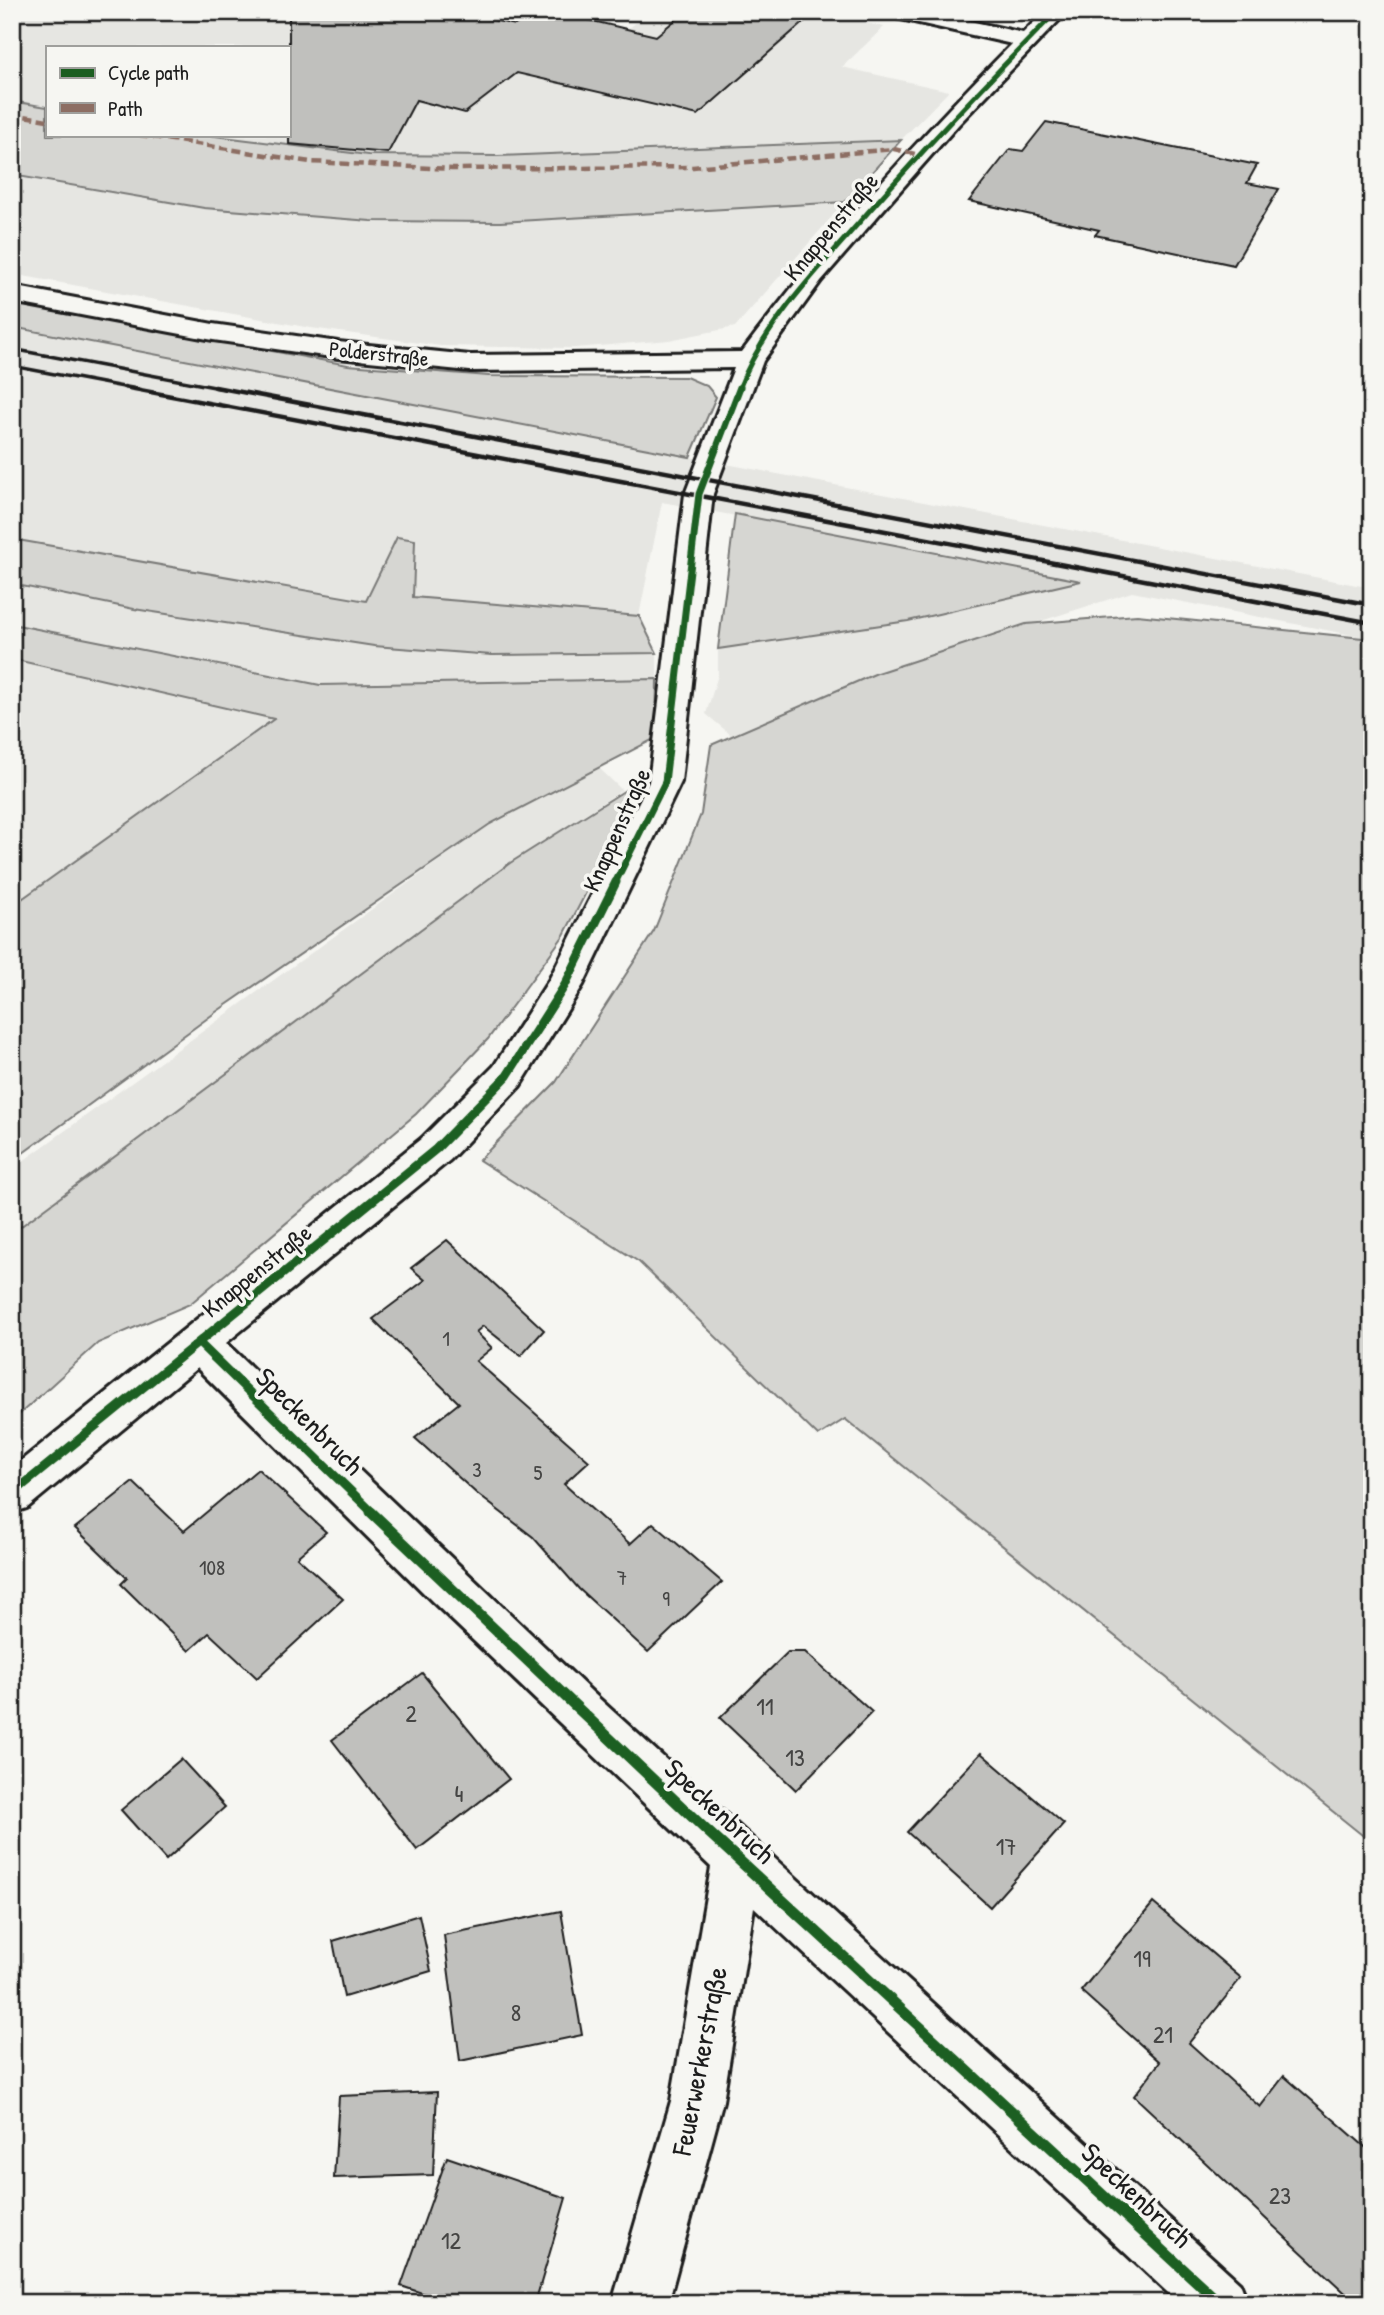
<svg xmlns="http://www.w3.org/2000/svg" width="1384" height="2315" viewBox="0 0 1384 2315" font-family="'Patrick Hand',sans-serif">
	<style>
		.built { fill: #e6e6e2 }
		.green { fill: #d6d6d2; stroke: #797977; stroke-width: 2 }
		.building { fill: #c0c0bd; stroke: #1c1c1c; stroke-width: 2 }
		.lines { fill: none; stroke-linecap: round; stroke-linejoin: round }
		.minor-casing { stroke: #1c1c1c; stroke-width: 6 }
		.minor { fill: #f6f6f2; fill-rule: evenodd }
		.rail-far1 { stroke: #1c1c1c; stroke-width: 3.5 }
		.rail { stroke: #1c1c1c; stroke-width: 4.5 }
		.quiet { stroke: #8d6e63; stroke-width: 4.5; stroke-dasharray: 9 4.5; stroke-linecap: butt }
		.cycleway-far3-casing { stroke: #f6f6f2; stroke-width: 8 }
		.cycleway-far2-casing { stroke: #f6f6f2; stroke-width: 10 }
		.cycleway-far1-casing { stroke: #f6f6f2; stroke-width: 13 }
		.cycleway-casing { stroke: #f6f6f2; stroke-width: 16 }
		.cycleway-far3 { stroke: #1b5e20; stroke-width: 5 }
		.cycleway-far2 { stroke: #1b5e20; stroke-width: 7 }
		.cycleway-far1 { stroke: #1b5e20; stroke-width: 9 }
		.cycleway { stroke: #1b5e20; stroke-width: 11 }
		.labels { text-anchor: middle; stroke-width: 7; stroke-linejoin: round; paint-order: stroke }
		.far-street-label { font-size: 21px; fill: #1c1c1c; stroke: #f6f6f2 }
		.number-label { font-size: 21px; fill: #454544 }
		.street-label { font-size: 24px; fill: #1c1c1c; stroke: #f6f6f2 }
		.near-number-label { font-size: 24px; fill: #454544 }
		.near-street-label { font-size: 28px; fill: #1c1c1c; stroke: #f6f6f2 }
	</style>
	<rect width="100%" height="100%" fill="#f6f6f2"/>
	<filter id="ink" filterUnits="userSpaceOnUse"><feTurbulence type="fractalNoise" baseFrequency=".0143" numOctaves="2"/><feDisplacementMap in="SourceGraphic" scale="14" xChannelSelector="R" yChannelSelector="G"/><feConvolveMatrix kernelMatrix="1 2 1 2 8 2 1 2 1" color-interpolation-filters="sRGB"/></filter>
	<g filter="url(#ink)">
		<path class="built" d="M 12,12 L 556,12 L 628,29 L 650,12 L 818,12 L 884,27 L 842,67 L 949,91 L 901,140 L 498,156 L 368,155 L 207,135 L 289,135 L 289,47 L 47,47 L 47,107 L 12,101 Z
			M 12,176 L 204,208 L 371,221 L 500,222 L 845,202 L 735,327 L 669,340 L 575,348 L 441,346 L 311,328 L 12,274 Z
			M 12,327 L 1372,588 L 1372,639 L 1132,592 L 877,673 L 731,735 L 706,714 L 718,675 L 718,649 L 908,621 L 1079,581 L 662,502 L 639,616 L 657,653 L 657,679 L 320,685 L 12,624 Z
			M 12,659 L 275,719 L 12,906 Z
			M 598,767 L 622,790 L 510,863 L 12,1233 L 12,1169 L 490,824 Z"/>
		<path class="green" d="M 12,101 L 47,107 L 47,135 L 207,135 L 368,155 L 498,156 L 901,140 L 845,202 L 500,222 L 371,221 L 204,208 L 12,175 Z
			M 12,303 L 348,365 L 489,376 L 686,377 L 707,386 L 716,397 L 690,457 L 12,327 Z
			M 735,514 L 1081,581 L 908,621 L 718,649 Z
			M 397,537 L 415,540 L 413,597 L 639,616 L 657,653 L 492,655 L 374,646 L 134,609 L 12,584 L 12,539 L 366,601 Z
			M 1137,615 L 1372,639 L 1372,1843 L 845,1419 L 818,1436 L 639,1262 L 479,1160 L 556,1082 L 654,931 L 701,814 L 711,745 L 877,673 L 1026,624 Z
			M 12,624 L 320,685 L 657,679 L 656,738 L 490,824 L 216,1012 L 12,1161 L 12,906 L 274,719 L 12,659 Z
			M 646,777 L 564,935 L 488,1039 L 416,1114 L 190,1304 L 98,1343 L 12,1421 L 12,1233 L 510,863 Z"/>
		<path class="building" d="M 289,12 L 459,12 L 515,25 L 533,12 L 555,12 L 656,36 L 685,12 L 815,12 L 698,115 L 517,73 L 465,113 L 416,100 L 388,153 L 289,144 Z
			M 1046,122 L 1257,165 L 1247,183 L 1279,189 L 1234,265 L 1095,235 L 1099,230 L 969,201 L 1010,149 L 1023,151 Z
			M 447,1240 L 544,1330 L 521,1356 L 483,1326 L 476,1332 L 492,1348 L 476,1361 L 589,1461 L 564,1484 L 630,1544 L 653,1523 L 722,1582 L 648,1652 L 579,1589 L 533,1537 L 476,1493 L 415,1438 L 459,1403 L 373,1319 L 425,1280 L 411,1268 Z
			M 258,1469 L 326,1532 L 297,1557 L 343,1599 L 257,1678 L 209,1633 L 189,1651 L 121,1584 L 127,1578 L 75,1528 L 133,1482 L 184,1531 Z
			M 788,1652 L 805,1652 L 872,1712 L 796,1790 L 720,1718 Z
			M 422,1673 L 509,1779 L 417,1850 L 332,1740 Z
			M 981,1753 L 1064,1824 L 990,1907 L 907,1832 Z
			M 181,1759 L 225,1807 L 166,1860 L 121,1810 Z
			M 1153,1903 L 1241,1978 L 1189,2043 L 1260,2107 L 1284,2076 L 1372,2153 L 1372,2303 L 1356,2303 L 1134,2096 L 1160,2062 L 1081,1991 Z
			M 561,1911 L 582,2035 L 460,2061 L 444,1935 Z
			M 419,1915 L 431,1971 L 344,1997 L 333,1941 Z
			M 437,2092 L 433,2175 L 334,2178 L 339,2096 Z
			M 447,2157 L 566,2198 L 535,2303 L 452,2303 L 401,2286 Z"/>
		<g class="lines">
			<g class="minor-casing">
				<path id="minor" d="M 889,12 L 930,12 L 1023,33 L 1044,12 L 1067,12 L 958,125 L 876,218 L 821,281 L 763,361 L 713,494 L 681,782 L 583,985 L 520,1086 L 450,1160 L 226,1343 L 593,1693 L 1240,2283 L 1248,2303 L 1179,2303 L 754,1907 L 723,2101 L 668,2303 L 612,2303 L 671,2101 L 711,1867 L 433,1602 L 197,1368 L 27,1508 L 12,1513 L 12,1468 L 422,1138 L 494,1066 L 549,980 L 649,782 L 685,494 L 734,368 L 470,371 L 338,358 L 213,340 L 12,302 L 12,286 L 213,324 L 338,342 L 470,355 L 742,352 C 824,242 916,141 1012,44 L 892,17 Z"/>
			</g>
			<use href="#minor" class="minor"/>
			<path class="rail-far1" d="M 12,349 L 225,389
				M 12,366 L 134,389"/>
			<path class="rail" d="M 124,387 L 1372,623
				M 215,387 L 1372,605"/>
			<path class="quiet" d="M 12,114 L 47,120
				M 140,135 L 310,162 L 452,169 L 693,167 L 894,149 L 919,155"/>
			<g class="cycleway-far3-casing">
				<path id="cycleway-far3" d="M 739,389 C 761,331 808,280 849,234 C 916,157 985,84 1056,12"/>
			</g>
			<g class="cycleway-far2-casing">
				<path id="cycleway-far2" d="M 615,883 L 665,782 L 699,494 L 740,387"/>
			</g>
			<g class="cycleway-far1-casing">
				<path id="cycleway-far1" d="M 199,1343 L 373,1513
					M 12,1494 L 436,1149 L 507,1076 L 565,985 L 616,882"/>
			</g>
			<g class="cycleway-casing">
				<path id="cycleway" d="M 371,1512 L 704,1828 L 1220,2303"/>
			</g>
			<use href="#cycleway-far3" class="cycleway-far3"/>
			<use href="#cycleway-far2" class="cycleway-far2"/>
			<use href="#cycleway-far1" class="cycleway-far1"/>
			<use href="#cycleway" class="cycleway"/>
		</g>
	</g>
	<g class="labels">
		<g class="far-street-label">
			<text transform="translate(379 354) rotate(6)" y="7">Polderstraße</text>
		</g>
		<g class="number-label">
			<text x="446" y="1346">1</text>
			<text x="477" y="1477">3</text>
			<text x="538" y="1480">5</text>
			<text x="212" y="1575">108</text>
			<text x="622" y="1585">7</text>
			<text x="666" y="1606">9</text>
		</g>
		<g class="street-label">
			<text transform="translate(831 227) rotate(-50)" y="8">Knappenstraße</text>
			<text transform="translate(617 830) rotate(-66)" y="8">Knappenstraße</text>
			<text transform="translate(257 1271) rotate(-39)" y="8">Knappenstraße</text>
		</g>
		<g class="near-number-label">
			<text x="765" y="1715">11</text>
			<text x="411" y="1722">2</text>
			<text x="795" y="1766">13</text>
			<text x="459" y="1802">4</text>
			<text x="1006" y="1855">17</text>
			<text x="1142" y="1967">19</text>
			<text x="516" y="2021">8</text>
			<text x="1163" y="2043">21</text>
			<text x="1280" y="2204">23</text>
			<text x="451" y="2249">12</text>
		</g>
		<g class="near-street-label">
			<text transform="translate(310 1421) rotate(45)" y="10">Speckenbruch</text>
			<text transform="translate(720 1811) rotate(43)" y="10">Speckenbruch</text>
			<text transform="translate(699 2061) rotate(-79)" y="10">Feuerwerkerstraße</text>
			<text transform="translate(1137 2195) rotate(43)" y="10">Speckenbruch</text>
		</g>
	</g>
	<rect width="1384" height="2315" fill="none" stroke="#f6f6f2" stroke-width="42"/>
	<rect x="21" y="21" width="1342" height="2273" fill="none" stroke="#1c1c1c" stroke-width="2.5" filter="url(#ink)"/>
	<rect x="46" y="46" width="245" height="91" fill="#f6f6f2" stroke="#9f9f9c" stroke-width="2"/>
	<rect x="60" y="68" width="35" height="10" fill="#1b5e20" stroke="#9f9f9c" stroke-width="2"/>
	<text x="108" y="80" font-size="21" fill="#1c1c1c">Cycle path</text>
	<rect x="60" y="103" width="35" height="10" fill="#8d6e63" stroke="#9f9f9c" stroke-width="2"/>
	<text x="108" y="116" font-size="21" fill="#1c1c1c">Path</text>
</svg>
